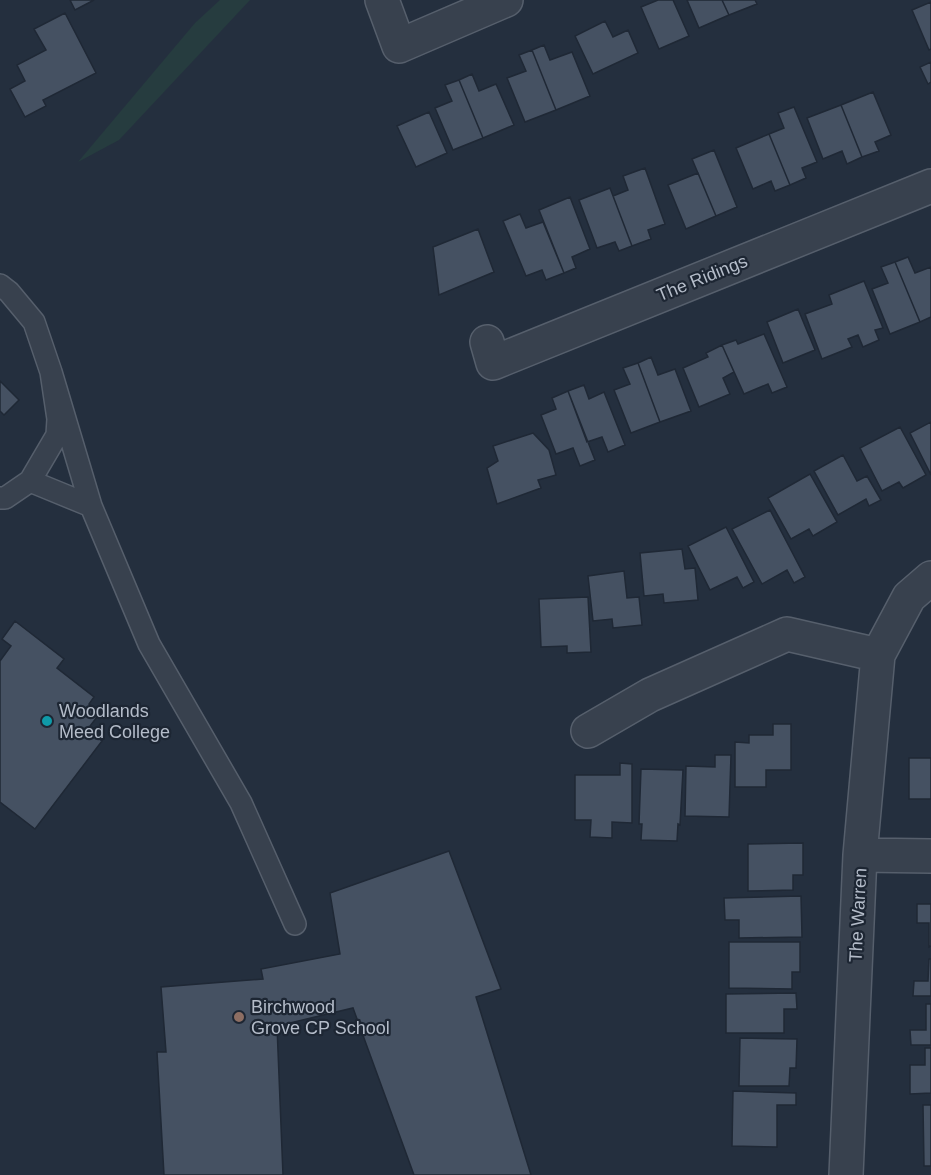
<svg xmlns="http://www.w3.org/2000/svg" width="931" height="1175" viewBox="0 0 931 1175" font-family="Arial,sans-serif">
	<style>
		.green { fill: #263c3f }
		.building { fill: #455162; stroke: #1f2835; stroke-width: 1.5 }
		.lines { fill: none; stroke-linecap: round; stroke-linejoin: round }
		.lane-casing { stroke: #565f6c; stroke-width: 24 }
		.street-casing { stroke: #565f6c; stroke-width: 36 }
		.lane { stroke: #38414e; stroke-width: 21 }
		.street { stroke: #38414e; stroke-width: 33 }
		.culture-dot { fill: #0f9aa8; stroke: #1d2633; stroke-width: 2 }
		.education-dot { fill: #8d6e63; stroke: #1d2633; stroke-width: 2 }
		.labels { text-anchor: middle; stroke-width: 4.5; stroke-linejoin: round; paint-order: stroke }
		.street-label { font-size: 18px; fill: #b4bcc9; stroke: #1d2633 }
		.poi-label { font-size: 18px; fill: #b4bcc9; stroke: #1d2633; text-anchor: start }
	</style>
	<rect width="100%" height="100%" fill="#242f3e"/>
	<path class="green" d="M 220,0 L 250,0 L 119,140 L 78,162 L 195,23 Z"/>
	<path class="building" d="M 70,0 L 94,0 L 75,10 Z
		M 658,0 L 673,0 L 689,36 L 659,49 L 641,7 Z
		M 687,0 L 722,0 L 729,15 L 699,28 Z
		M 722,0 L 755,0 L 757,4 L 729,15 Z
		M 931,2 L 931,49 L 929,50 L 912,10 Z
		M 65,13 L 96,73 L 43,100 L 46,106 L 25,117 L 10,89 L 25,81 L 17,65 L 46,50 L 34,29 Z
		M 605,21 L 613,37 L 628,30 L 638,53 L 593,74 L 575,36 Z
		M 544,45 L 550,60 L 572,52 L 590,96 L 556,110 L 532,50 Z
		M 532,50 L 556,110 L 525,122 L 507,78 L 526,71 L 519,55 Z
		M 931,62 L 931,82 L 928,84 L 920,67 Z
		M 472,74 L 479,91 L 496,84 L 514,125 L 483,138 L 459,80 Z
		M 459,80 L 483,138 L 453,150 L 435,108 L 452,101 L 445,85 Z
		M 873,92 L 891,135 L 875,142 L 879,151 L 862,157 L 841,105 Z
		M 841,105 L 862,157 L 847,164 L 842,151 L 823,159 L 807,118 Z
		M 794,107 L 817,162 L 802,168 L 806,178 L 790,185 L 769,134 L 784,128 L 778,113 Z
		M 429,112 L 447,153 L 416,167 L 397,126 Z
		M 769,134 L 790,185 L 775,191 L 771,181 L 753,189 L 736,148 Z
		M 714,150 L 737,207 L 716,216 L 692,159 Z
		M 645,168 L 665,224 L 648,230 L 651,239 L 632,246 L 613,196 L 628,190 L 623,176 Z
		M 698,173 L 716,216 L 686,229 L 668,185 Z
		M 610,188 L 632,246 L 619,251 L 615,242 L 597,248 L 579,200 Z
		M 570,197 L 590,249 L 572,257 L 576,268 L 564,273 L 539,210 Z
		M 520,214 L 526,228 L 543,222 L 564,273 L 546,280 L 542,270 L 526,276 L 503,221 Z
		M 478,229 L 494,272 L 439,295 L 433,247 Z
		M 908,257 L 915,273 L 931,267 L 931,317 L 920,322 L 895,262 Z
		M 895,262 L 920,322 L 890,334 L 872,289 L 888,283 L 881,267 Z
		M 864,281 L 883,328 L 875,330 L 879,340 L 863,347 L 858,335 L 848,339 L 852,347 L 822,359 L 805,314 L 832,304 L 829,295 Z
		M 798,309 L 815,350 L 783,363 L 767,322 Z
		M 764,334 L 787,387 L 772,393 L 768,384 L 744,394 L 722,345 L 736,340 L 738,344 Z
		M 722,345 L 734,372 L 723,378 L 730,394 L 699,407 L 683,368 L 708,357 L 706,353 Z
		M 651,357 L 658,375 L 675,369 L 691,411 L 660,422 L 638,363 Z
		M 638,363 L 660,422 L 631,433 L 614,390 L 630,384 L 623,368 Z
		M 0,381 L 19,400 L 4,415 L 0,411 Z
		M 584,385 L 589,399 L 604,392 L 625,445 L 608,452 L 602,437 L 587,442 L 568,391 Z
		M 568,391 L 595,460 L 580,466 L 573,448 L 556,454 L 541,415 L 556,409 L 552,398 Z
		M 931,422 L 931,475 L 910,433 Z
		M 900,427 L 926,475 L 903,488 L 899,482 L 882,491 L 860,448 Z
		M 533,433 L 549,450 L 556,475 L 538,480 L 541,488 L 497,504 L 487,468 L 498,461 L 493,446 Z
		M 843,455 L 857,481 L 867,476 L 881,500 L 869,506 L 866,499 L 838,515 L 814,471 Z
		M 810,474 L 837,522 L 813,536 L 809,529 L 791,539 L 768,498 Z
		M 770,510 L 805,577 L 794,583 L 787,570 L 762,584 L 732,529 Z
		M 726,527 L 754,582 L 743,588 L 737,577 L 710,590 L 688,546 Z
		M 682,549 L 685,569 L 695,568 L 698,600 L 664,603 L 663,594 L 644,596 L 640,553 Z
		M 624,571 L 627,598 L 639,597 L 642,625 L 613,628 L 612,619 L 593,621 L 588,576 Z
		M 588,597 L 591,652 L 567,653 L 567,646 L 541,647 L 539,599 Z
		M 15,621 L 64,659 L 57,668 L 94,697 L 89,704 L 100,713 L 87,730 L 102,741 L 35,829 L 0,802 L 0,661 L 11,646 L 2,639 Z
		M 773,724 L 791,724 L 791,770 L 766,770 L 766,787 L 735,787 L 735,742 L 749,743 L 749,735 L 773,735 Z
		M 715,755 L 731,755 L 729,817 L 685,816 L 686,766 L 715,767 Z
		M 909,758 L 931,758 L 931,799 L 909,799 Z
		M 620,763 L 632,764 L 632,823 L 612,822 L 612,838 L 590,837 L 591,820 L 575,820 L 575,775 L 620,775 Z
		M 641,769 L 683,770 L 680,825 L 678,824 L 677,841 L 641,840 L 642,824 L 639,824 Z
		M 803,843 L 803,875 L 793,875 L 793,890 L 748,891 L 748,844 Z
		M 449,851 L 501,989 L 476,997 L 531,1175 L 414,1175 L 353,1008 L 277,1026 L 283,1175 L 164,1175 L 157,1052 L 166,1052 L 161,987 L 263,979 L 261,969 L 340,954 L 330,893 Z
		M 801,896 L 802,937 L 739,938 L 739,920 L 725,920 L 724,898 Z
		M 917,904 L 931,904 L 931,946 L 929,947 L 929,923 L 917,923 Z
		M 729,942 L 800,942 L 800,972 L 792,972 L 792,989 L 729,988 Z
		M 929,959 L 931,959 L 931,996 L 913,996 L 914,981 L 928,981 Z
		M 796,993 L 797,1009 L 784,1009 L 784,1033 L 726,1033 L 726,994 Z
		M 926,1004 L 931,1004 L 931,1045 L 911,1045 L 910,1030 L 926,1030 Z
		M 740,1038 L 797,1039 L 796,1068 L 790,1068 L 789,1086 L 739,1086 Z
		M 925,1048 L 931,1048 L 931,1093 L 910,1094 L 910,1065 L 925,1065 Z
		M 733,1091 L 796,1093 L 796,1105 L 777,1105 L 777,1147 L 732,1146 Z
		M 923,1105 L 931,1105 L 931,1166 L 924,1166 Z"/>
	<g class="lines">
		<g class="lane-casing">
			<path id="lane" d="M 0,285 L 9,292 L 34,322 L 51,372 L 58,419 L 57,435 L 30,481 L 5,498 L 0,498
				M 51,372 L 91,506 L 149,644 L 241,803 L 295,924
				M 30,481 L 91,506"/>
		</g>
		<g class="street-casing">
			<path id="street" d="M 382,0 L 399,46 L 506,0
				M 487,342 L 493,363 L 931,186
				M 588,731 L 650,695 L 787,634 L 878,655
				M 860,855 L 931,856
				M 846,1175 L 860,855 L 878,655 L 909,597 L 931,578"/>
		</g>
		<use href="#lane" class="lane"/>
		<use href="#street" class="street"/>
	</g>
	<circle class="culture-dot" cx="47" cy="721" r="6"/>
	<circle class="education-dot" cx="239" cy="1017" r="6"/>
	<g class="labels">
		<g class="street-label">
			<text transform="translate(702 278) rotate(-22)" y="6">The Ridings</text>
			<text transform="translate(858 915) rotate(-87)" y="6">The Warren</text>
		</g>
		<g class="poi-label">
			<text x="59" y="717">Woodlands<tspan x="59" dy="21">Meed College</tspan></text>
			<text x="251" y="1013">Birchwood<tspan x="251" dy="21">Grove CP School</tspan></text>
		</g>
	</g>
</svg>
